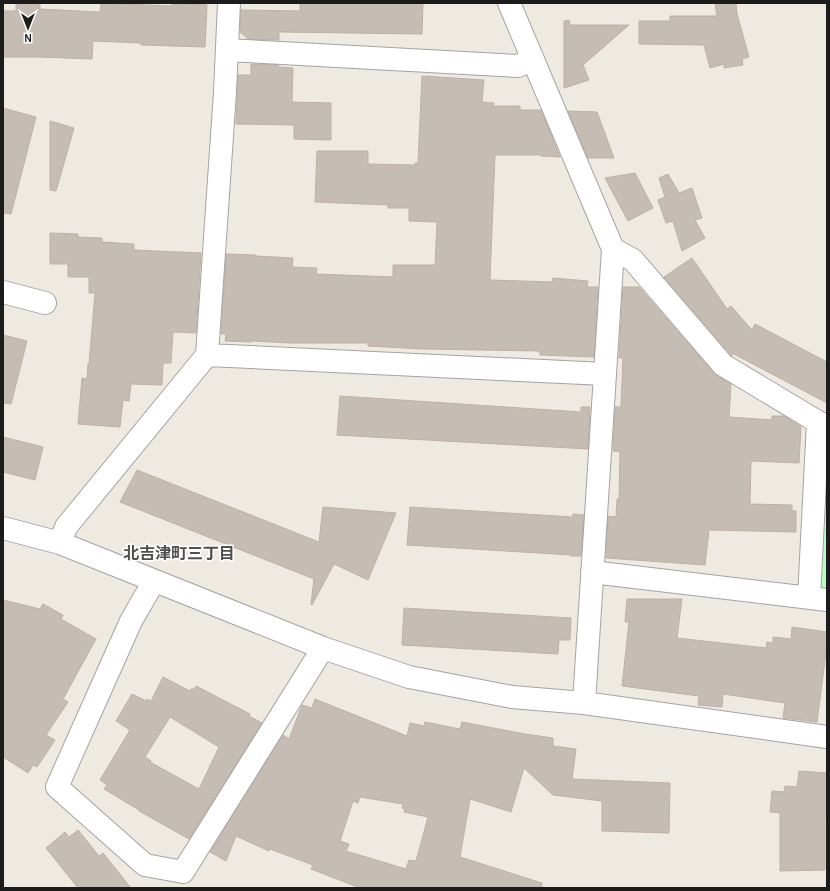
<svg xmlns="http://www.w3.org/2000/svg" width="830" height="891" viewBox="0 0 830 891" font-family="Karla,'Noto Sans JP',sans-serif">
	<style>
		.park { fill: #bbfac2 }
		.building { fill: #c5bcb4; stroke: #c0b0a3; fill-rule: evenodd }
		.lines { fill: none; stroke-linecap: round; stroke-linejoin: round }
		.minor-casing { stroke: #a3a3a3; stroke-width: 24 }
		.minor { stroke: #fff; stroke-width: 22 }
		.labels { text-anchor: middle; stroke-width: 3; stroke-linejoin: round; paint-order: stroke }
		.neighbourhood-label { font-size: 16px; font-weight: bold; fill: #4f4f4f; stroke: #fff }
	</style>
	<rect width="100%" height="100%" fill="#eeeae1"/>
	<path class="park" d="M 827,442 L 827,594 L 821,593 L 818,585 Z"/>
	<path class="building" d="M 16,3 L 40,3 L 40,9 L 100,12 L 101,3 L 172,6 L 172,3 L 207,5 L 205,47 L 141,45 L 141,43 L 93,41 L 92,59 L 39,57 L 3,57 L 3,11 L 16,11 Z
		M 300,3 L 423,3 L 422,34 L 279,32 L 279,40 L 248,39 L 240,32 L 241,10 L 300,11 Z
		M 715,3 L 736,3 L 737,14 L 749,57 L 742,59 L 743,65 L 724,68 L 724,64 L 710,68 L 704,45 L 639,44 L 639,21 L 670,21 L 670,16 L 717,16 Z
		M 569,20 L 570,25 L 629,25 L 583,65 L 589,80 L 564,88 L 564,21 Z
		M 251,64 L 278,65 L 278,67 L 293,68 L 292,102 L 331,103 L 331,140 L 294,139 L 294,125 L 236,124 L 238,75 L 251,75 Z
		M 422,76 L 484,80 L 482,102 L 494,103 L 493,106 L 520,106 L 520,110 L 541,110 L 560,157 L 541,156 L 541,155 L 495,155 L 490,280 L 552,282 L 553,278 L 588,281 L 587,287 L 598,287 L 594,357 L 540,355 L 540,351 L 422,349 L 368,346 L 368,343 L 289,343 L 252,341 L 252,342 L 225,341 L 226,334 L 221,334 L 226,254 L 256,255 L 256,256 L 293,258 L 292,267 L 317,268 L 316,274 L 393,277 L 393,265 L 435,265 L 437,222 L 409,221 L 409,208 L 388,208 L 388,205 L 315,202 L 317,151 L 368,151 L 368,164 L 415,165 L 415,163 L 418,163 Z
		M 3,108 L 36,117 L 11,214 L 3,213 Z
		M 568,111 L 597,112 L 614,158 L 588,158 Z
		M 50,121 L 74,128 L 56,191 L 50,190 Z
		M 635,173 L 653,208 L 628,221 L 605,178 Z
		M 668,174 L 679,193 L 692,188 L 702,218 L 695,220 L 705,238 L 682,251 L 673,221 L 666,223 L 658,200 L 665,197 L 659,178 Z
		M 50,233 L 78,234 L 78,237 L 102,238 L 102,242 L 134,244 L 134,250 L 201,253 L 196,333 L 173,332 L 171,363 L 163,363 L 162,385 L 131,384 L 129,401 L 123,400 L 120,427 L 78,424 L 82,378 L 87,379 L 88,364 L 89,364 L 95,293 L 89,293 L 89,277 L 68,277 L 68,264 L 50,264 Z
		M 692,258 L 727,309 L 731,306 L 752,330 L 755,324 L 827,362 L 827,403 L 732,353 L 732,356 L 731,355 L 664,277 Z
		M 623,287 L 639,287 L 714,373 L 731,384 L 729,417 L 772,420 L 772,416 L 784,416 L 801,427 L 799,463 L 751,461 L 750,504 L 792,505 L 792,511 L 796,511 L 796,532 L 709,530 L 705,565 L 606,558 L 608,516 L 616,517 L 617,499 L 619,499 L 620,452 L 613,451 L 615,407 L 621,407 L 623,358 L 619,358 Z
		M 3,335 L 27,341 L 11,404 L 3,403 Z
		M 340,396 L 581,412 L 581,407 L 590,407 L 588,449 L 337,435 Z
		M 3,437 L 43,447 L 35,480 L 3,472 Z
		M 137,470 L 319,542 L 323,507 L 396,513 L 368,580 L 334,564 L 312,605 L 311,604 L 314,579 L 120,502 Z
		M 410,507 L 573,517 L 573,514 L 584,515 L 581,556 L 571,556 L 571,555 L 407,545 Z
		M 627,599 L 682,599 L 677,638 L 766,648 L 767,642 L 773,643 L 773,637 L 791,639 L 792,627 L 827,632 L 827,645 L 817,722 L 783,718 L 785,703 L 723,694 L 722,707 L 698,705 L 699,696 L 622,686 L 629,622 L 625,622 Z
		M 3,600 L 40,609 L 43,604 L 63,615 L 61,619 L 96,639 L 63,699 L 68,702 L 46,735 L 55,740 L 37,767 L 33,765 L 28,773 L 3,757 Z
		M 404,608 L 571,618 L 570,640 L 559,640 L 558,654 L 402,645 Z
		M 163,677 L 190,691 L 192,688 L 194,690 L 196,686 L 250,714 L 249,716 L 262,723 L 189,839 L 139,811 L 139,810 L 104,789 L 107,785 L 100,780 L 130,730 L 116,721 L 132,694 L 146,701 L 147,699 L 151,701 ZM 170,717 L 219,747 L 199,789 L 150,762 L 151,761 L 145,757 Z
		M 315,699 L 407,736 L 410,723 L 424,726 L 425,722 L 460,729 L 462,722 L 525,734 L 553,738 L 553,746 L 576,749 L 572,779 L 670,783 L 669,833 L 602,831 L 602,801 L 553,795 L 524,768 L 511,812 L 470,799 L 460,857 L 542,883 L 542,888 L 360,888 L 311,869 L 313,865 L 270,849 L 269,851 L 236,836 L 226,861 L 210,852 L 283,735 L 289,739 L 302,705 L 312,708 ZM 360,797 L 403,804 L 402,808 L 405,809 L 404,812 L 428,817 L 416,861 L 409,860 L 406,869 L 346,851 L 349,844 L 340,841 L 353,801 L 358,803 Z
		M 799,771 L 827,773 L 827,817 L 825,817 L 825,870 L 780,871 L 780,813 L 770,812 L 772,791 L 784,792 L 785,786 L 797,787 Z
		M 78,830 L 99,856 L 103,853 L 131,888 L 78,888 L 46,848 L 65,832 L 69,837 Z"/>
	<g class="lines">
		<g class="minor-casing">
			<path id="minor" d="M 509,3 L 613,249 L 584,703
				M 227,50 L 518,66 L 533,59
				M 613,249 L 633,260 L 723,365 L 818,422 L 827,426
				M 3,292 L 45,303
				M 207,355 L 605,374
				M 3,528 L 60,543 L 323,648 L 409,677 L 512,697 L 584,703 L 827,737
				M 60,543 L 66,527 L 207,355 L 225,92 L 229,3
				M 592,572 L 827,600
				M 154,581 L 131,621 L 57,787 L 145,865 L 183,872 L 323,648
				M 809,598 L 818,422"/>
		</g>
		<use href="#minor" class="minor"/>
	</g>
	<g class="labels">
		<g class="neighbourhood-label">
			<text x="179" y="559">北吉津町三丁目</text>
		</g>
	</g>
	<rect width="830" height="891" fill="none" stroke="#1c1c1c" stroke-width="8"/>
	<g transform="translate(28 28) rotate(180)" stroke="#ffffff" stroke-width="3" paint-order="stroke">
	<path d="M0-3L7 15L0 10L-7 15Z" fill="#1c1c1c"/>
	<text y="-6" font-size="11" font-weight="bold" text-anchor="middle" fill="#1c1c1c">N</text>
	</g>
</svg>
